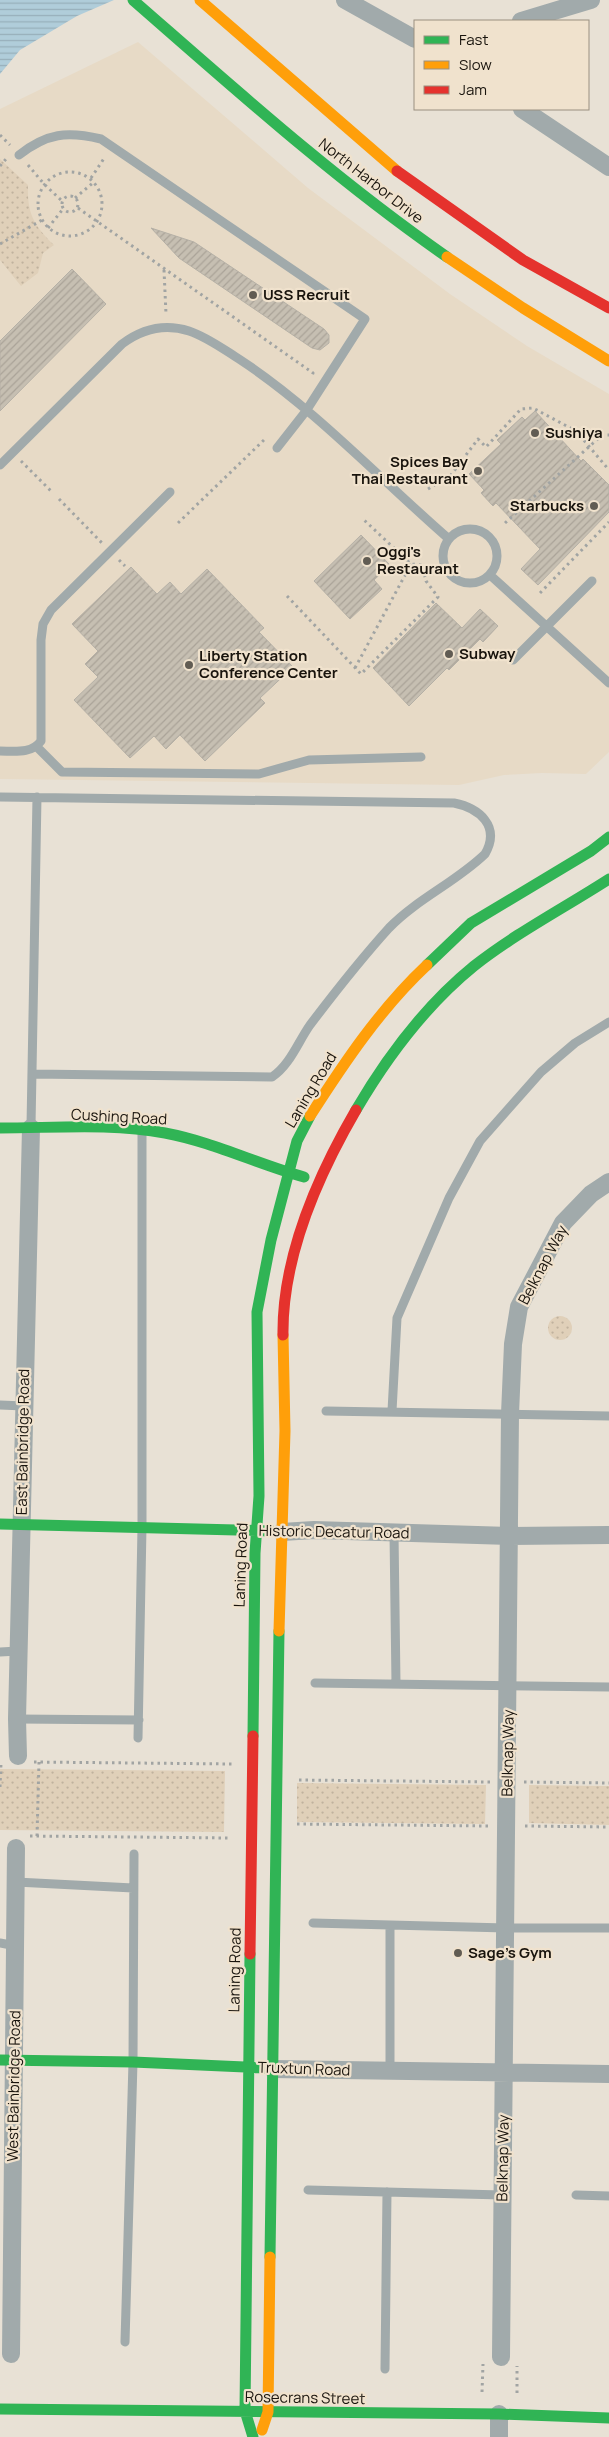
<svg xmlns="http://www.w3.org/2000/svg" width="609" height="2437" viewBox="0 0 609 2437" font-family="Manrope,sans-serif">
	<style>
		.built { fill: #e7dac6 }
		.green { fill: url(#green-dots) }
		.water { fill: url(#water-rules) }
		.building { fill: url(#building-hatch); stroke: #b5b0a6 }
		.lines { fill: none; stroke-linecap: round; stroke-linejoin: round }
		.path { stroke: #a1a4a3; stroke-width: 3; stroke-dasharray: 2.5 4; stroke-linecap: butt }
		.lane { stroke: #a1aaab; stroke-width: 9 }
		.street { stroke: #a1aaab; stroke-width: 18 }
		.fast { stroke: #30b455; stroke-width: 11 }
		.slow { stroke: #ff9f0a; stroke-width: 11 }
		.jam { stroke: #e5322d; stroke-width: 11 }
		.poi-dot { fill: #615c53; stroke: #f0e2cd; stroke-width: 2 }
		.labels { text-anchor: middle; stroke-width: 4.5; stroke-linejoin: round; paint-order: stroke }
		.street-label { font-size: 15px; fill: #19140d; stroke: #f0e2cd }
		.poi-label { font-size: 15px; font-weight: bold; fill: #19140d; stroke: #f0e2cd; text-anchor: start }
	</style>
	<defs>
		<pattern id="green-dots" width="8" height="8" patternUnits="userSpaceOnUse" patternTransform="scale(1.25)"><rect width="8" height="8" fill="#e0d0b9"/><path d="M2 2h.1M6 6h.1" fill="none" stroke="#c0b29e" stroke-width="1.8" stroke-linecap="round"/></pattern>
		<pattern id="water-rules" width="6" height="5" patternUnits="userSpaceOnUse" patternTransform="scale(1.25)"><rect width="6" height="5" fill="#b0cdda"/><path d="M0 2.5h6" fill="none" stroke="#97afba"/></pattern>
		<pattern id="building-hatch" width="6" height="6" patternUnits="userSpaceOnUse" patternTransform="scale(1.25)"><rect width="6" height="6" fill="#c6bfb2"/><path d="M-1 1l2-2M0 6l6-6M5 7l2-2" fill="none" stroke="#aaa398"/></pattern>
	</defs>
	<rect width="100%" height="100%" fill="#e8e1d5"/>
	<path class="built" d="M 138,42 L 308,188 L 450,294 L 527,346 L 609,394 L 609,752 L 586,774 L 542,773 L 504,775 L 459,785 L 0,779 L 0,109 Z"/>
	<path class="green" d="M 0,159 L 28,185 C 27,214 34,225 54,245 L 43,253 L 38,273 L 21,286 L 0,260 Z
		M548 1328a12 12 0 1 1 24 0a12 12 0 1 1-24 0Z
		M 0,1769 L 225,1771 L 224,1832 L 0,1830 Z
		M 297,1783 L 486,1785 L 485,1824 L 297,1822 Z
		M 529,1785 L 609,1786 L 609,1825 L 529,1823 Z"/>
	<path class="water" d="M 0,0 L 114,0 L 77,16 L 20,50 L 0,74 Z"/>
	<path class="building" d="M 151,228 L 194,242 L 324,329 L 329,335 L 329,343 L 320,350 L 312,348 L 179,258 Z
		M 72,269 L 106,304 L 0,411 L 0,341 Z
		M 535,411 L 581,461 L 583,459 L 609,485 L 609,512 L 538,585 L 521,569 L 540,549 L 496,503 L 493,506 L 481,493 L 484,490 L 469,474 L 501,444 L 497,440 L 522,417 L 525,420 Z
		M 361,535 L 390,565 L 374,580 L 382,589 L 350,619 L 314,581 Z
		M 131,567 L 157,594 L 170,582 L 181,594 L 207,569 L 264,628 L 259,632 L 293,667 L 260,698 L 265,703 L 205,761 L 180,735 L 166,749 L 154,736 L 130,758 L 74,700 L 98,677 L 85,664 L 98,651 L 72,624 Z
		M 436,603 L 462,628 L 480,609 L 498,626 L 483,642 L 480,639 L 449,670 L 447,668 L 409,706 L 373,668 Z"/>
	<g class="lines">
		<path class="path" d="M 0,135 L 10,145
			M 28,165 L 44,184 L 62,201
			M 0,166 L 6,159
			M38 204a32 32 0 1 1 64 0a32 32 0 1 1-64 0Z
			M 91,178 L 105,157
			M62 204a8 8 0 1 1 16 0a8 8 0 1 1-16 0Z
			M 75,198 L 94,182
			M 78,208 L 313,373 L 312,376
			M 48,228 L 63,209
			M 0,244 L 42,220
			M 164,270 L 166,314
			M 21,461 L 52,492
			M 428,489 L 451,475 L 478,439 L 486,447 L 521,409 L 533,408 L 576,431 L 609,470
			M 59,499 L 102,543
			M 178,523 L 265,439
			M 505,523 L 602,435 L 609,435
			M 119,560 L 125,566
			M 540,593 L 609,522
			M 287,596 L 361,674 L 438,597 L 426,581 L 422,565 L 411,564 L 363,519
			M 355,668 L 411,564
			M 34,1762 L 233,1764
			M 299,1780 L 490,1782
			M 524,1782 L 609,1783
			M 0,1787 L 1,1763
			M 297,1824 L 488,1826
			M 525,1826 L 609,1827
			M 30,1836 L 231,1838
			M 37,1836 L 39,1762
			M 482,2392 L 483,2364
			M 517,2393 L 517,2366"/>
		<path class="lane" d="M 19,155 C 47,133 67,131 101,139 L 365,319 L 306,411 L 277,448
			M 0,465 L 122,344 C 142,329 164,323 189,331 C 207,337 223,349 239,359 C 314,408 381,480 449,539
			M443 556a27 27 0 1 1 54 0a27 27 0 1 1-54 0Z
			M 490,575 L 609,683
			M 513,660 L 592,581
			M 37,747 L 62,772 L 259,774 L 309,760 L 421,757
			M 0,751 C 14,751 32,754 41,741 L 41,640 L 43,624 L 51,610 L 170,492
			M 0,797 L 454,803 C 479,808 501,826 485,854 C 456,882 417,899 389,928 C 361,959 335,992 310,1025 C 298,1042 290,1065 272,1077 L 32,1074
			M 31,1126 L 37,797
			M 0,1405 L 24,1406
			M 326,1411 L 609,1416
			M 392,1411 L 397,1318 L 449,1198 L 480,1141 L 541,1072 L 575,1043 L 609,1022
			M 394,1533 L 396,1684
			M 0,1652 L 18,1651
			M 315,1683 L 609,1687
			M 17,1719 L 139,1720
			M 138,1738 L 142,1527 L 142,1131
			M 16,1882 L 133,1888
			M 313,1923 L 506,1928 L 609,1928
			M 390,1925 L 390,2071
			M 0,1943 L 16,1946
			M 308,2190 L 502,2195
			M 576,2195 L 609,2196
			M 125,2342 L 133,2062 L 134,1854
			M 385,2369 L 387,2192"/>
		<path class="street" d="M 345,0 L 415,39
			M 521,21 L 591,0
			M 522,109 L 609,167
			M 282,1532 L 314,1530 L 510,1536 L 609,1535
			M 18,1756 L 17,1719 L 31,1128
			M 273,2069 L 609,2074
			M 11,2354 L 16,1848
			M 501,2357 L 510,1414 L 513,1344 L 519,1307 L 563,1223 L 591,1194 L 609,1182
			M 499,2437 L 499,2414"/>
		<path class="fast" d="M 133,0 C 235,89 336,180 447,257
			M 427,965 L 471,923 L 591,851 L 609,837
			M 356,1110 C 387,1057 426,1005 474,966 C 516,933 564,908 609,879
			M 0,1128 C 55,1128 111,1123 165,1133 C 213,1142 257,1164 304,1177
			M 0,1524 L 272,1531
			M 253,1736 L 255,1553 L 259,1496 L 257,1312 L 271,1240 L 297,1141 L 310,1116
			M 250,1954 L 245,2411 L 253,2437
			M 0,2060 L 133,2062 L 266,2068
			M 270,2257 L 279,1631
			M 0,2409 L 499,2414 L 609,2418"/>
		<path class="slow" d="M 200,0 L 397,171
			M 447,257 L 523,308 L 609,361
			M 310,1116 C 344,1063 380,1009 427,965
			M 279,1631 L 285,1431 L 283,1335
			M 262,2430 L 268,2412 L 270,2257"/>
		<path class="jam" d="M 397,171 L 523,260 L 609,308
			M 283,1335 C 282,1256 317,1177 356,1110
			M 250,1954 L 253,1736"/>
	</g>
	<g class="poi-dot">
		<circle cx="253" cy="295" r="5"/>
		<circle cx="535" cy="433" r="5"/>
		<circle cx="478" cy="471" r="5"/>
		<circle cx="594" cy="506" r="5"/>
		<circle cx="367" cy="561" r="5"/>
		<circle cx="449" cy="654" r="5"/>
		<circle cx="189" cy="665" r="5"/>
		<circle cx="458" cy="1953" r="5"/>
	</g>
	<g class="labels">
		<g class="street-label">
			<text transform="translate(371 181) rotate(38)" y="5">North Harbor Drive</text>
			<text transform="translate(311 1090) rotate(-59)" y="5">Laning Road</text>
			<text transform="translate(119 1117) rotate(3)" y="5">Cushing Road</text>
			<text transform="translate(543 1265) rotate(-62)" y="5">Belknap Way</text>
			<text transform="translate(23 1442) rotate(-89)" y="5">East Bainbridge Road</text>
			<text transform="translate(334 1532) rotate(1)" y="5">Historic Decatur Road</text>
			<text transform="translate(241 1565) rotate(-88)" y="5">Laning Road</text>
			<text transform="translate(508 1753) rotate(-89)" y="5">Belknap Way</text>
			<text transform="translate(235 1970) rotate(-89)" y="5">Laning Road</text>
			<text transform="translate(304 2069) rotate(2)" y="5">Truxtun Road</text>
			<text transform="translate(14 2086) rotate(-89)" y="5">West Bainbridge Road</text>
			<text transform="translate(503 2158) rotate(-89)" y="5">Belknap Way</text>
			<text transform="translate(305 2398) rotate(1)" y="5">Rosecrans Street</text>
		</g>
		<g class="poi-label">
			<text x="263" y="300">USS Recruit</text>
			<text x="545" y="438">Sushiya</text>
			<text x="468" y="467" text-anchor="end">Spices Bay<tspan x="468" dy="17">Thai Restaurant</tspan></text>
			<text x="584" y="511" text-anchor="end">Starbucks</text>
			<text x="377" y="557">Oggi's<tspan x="377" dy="17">Restaurant</tspan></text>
			<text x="459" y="659">Subway</text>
			<text x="199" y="661">Liberty Station<tspan x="199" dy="17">Conference Center</tspan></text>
			<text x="468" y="1958">Sage's Gym</text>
		</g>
	</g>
	<rect x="414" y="20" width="175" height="90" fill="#f0e2cd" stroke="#9a9080"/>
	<rect x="424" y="36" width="25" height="8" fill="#30b455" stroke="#9a9080"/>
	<text x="459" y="45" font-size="15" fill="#19140d">Fast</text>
	<rect x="424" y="61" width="25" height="8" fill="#ff9f0a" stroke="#9a9080"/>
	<text x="459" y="70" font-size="15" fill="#19140d">Slow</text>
	<rect x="424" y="86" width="25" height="8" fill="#e5322d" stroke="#9a9080"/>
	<text x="459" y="95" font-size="15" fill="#19140d">Jam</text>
</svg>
